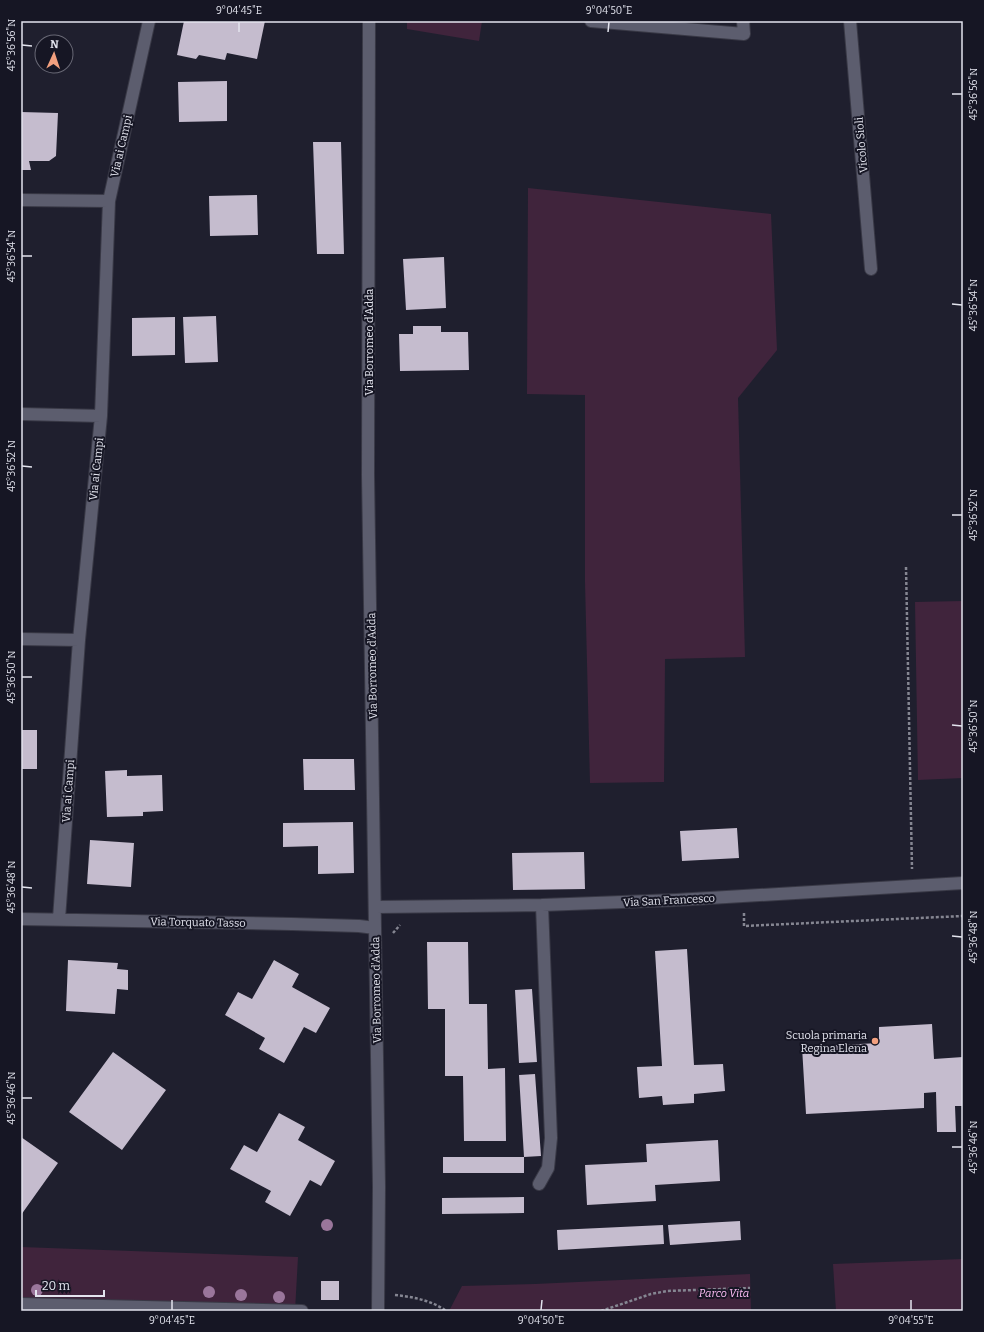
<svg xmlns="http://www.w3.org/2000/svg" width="984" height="1332" viewBox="0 0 984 1332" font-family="Bitter,serif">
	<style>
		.green { fill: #40243c }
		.building { fill: #c5bcce }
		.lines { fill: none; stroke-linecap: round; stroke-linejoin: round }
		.minor-casing { stroke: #393946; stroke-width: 14 }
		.path { stroke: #858692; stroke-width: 2.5; stroke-dasharray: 3 2; stroke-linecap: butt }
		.minor { stroke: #5c5d6e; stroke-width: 12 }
		.tree { fill: #9a769b }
		.ticks { fill: none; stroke: #e3e4ee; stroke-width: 1.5 }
		.poi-dot { fill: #f2a07f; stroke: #161624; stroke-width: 1.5 }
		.labels { text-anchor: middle; stroke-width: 4; stroke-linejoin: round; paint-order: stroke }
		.street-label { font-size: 11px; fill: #e3e4ee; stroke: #161624 }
		.poi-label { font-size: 11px; fill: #e3e4ee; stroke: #161624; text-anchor: end }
		.park-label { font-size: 11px; font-style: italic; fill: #febdf5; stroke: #161624 }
		.neatline { fill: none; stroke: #e3e4ee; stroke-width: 1.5 }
		.ticks-label { font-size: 10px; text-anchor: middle; fill: #e3e4ee }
	</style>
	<rect width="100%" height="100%" fill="#1f1f2e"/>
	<path class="green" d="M 407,21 L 482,21 L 479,41 L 407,29 Z
		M 528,188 L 771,214 L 777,350 L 738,398 L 745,657 L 665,659 L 664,782 L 590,783 L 585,582 L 585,395 L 527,394 Z
		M 963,601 L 963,778 L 918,780 L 915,602 Z
		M 21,1247 L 298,1257 L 295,1311 L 21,1311 Z
		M 963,1259 L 963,1311 L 836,1311 L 833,1264 Z
		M 750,1274 L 751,1311 L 449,1311 L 462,1286 L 535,1284 Z"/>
	<path class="building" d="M 184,21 L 265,21 L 257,59 L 227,53 L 225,60 L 199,55 L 196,59 L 177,55 Z
		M 227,81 L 227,121 L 179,122 L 178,82 Z
		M 21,112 L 58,113 L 56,156 L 49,161 L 29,161 L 31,170 L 21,170 Z
		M 313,142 L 341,142 L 344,254 L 317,254 Z
		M 257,195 L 258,235 L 210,236 L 209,196 Z
		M 444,257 L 446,308 L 406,310 L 403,259 Z
		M 216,316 L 218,362 L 185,363 L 183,317 Z
		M 175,317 L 175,355 L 132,356 L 132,318 Z
		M 413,326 L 441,326 L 441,332 L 468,332 L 469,370 L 400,371 L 399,334 L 413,334 Z
		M 21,730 L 37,730 L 37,769 L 21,769 Z
		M 303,759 L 354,759 L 355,790 L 304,790 Z
		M 127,770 L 127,776 L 162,775 L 163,811 L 143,812 L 143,816 L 107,817 L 105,771 Z
		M 353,822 L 354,873 L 318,874 L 318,846 L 283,847 L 283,823 Z
		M 737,828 L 739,858 L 682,861 L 680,831 Z
		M 90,840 L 134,843 L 131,887 L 87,884 Z
		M 584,852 L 585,889 L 513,890 L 512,853 Z
		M 427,942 L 468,942 L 469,1004 L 487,1004 L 488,1069 L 505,1068 L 506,1141 L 464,1141 L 463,1076 L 445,1076 L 445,1009 L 428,1009 Z
		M 687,949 L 694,1065 L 723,1064 L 725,1091 L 694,1094 L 694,1103 L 663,1105 L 662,1096 L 639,1098 L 637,1067 L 662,1066 L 655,951 Z
		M 68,960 L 118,963 L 117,969 L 128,970 L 128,990 L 117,989 L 115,1014 L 66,1011 Z
		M 274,960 L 299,974 L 292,987 L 330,1008 L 316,1033 L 304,1027 L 284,1063 L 259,1049 L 265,1038 L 225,1015 L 238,992 L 252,999 Z
		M 532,989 L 537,1062 L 519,1063 L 515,990 Z
		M 932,1024 L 934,1059 L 963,1057 L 963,1106 L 955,1106 L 956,1132 L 937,1132 L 936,1092 L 924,1093 L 924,1108 L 806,1114 L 802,1047 L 879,1043 L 879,1027 Z
		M 113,1052 L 166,1090 L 122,1150 L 69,1112 Z
		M 535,1074 L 541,1156 L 524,1157 L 519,1075 Z
		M 279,1113 L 305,1127 L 298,1140 L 335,1161 L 321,1186 L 310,1180 L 290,1216 L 265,1202 L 271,1191 L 230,1169 L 244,1145 L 257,1152 Z
		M 21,1137 L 58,1163 L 21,1215 Z
		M 718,1140 L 720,1181 L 655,1185 L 656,1201 L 587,1205 L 585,1165 L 647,1162 L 646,1144 Z
		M 443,1157 L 524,1157 L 524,1173 L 443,1173 Z
		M 524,1197 L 524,1213 L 442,1214 L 442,1198 Z
		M 740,1221 L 741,1240 L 670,1245 L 668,1225 Z
		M 663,1225 L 664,1244 L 558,1250 L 557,1230 Z
		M 321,1281 L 339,1281 L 339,1300 L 321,1300 Z"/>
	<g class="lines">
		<g class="minor-casing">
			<path id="minor" d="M 369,21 L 368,475 L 379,1187 L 378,1311
				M 591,21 L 744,34 L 743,21
				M 850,21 L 871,269
				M 21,200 L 109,201
				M 21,414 L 101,416
				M 21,639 L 79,640
				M 375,907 L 542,905 L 676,900 L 963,883
				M 21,919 L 292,924 L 359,926 L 375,928
				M 59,919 L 79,640 L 101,416 L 109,201 L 149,21
				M 539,1184 L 548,1168 L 551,1138 L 542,905
				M 21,1304 L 302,1311"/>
		</g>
		<path class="path" d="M 906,567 L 912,869
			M 744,913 L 744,926 L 963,916
			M 393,933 L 400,925
			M 395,1295 C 413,1297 431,1300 446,1311
			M 601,1311 L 651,1294 L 667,1291 L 750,1288"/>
		<use href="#minor" class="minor"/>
	</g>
	<g class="tree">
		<circle cx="327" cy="1225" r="6"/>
		<circle cx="37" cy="1290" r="6"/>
		<circle cx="209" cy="1292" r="6"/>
		<circle cx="241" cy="1295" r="6"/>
		<circle cx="279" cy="1297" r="6"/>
	</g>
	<path class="ticks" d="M 239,32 L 239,22M 608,32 L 609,22M 22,45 L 32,46M 952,94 L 962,94M 22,256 L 32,256M 952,304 L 962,305M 22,466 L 32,467M 952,515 L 962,515M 22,677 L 32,677M 952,725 L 962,726M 22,887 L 32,888M 952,936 L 962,937M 22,1098 L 32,1098M 952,1147 L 962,1147M 172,1310 L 172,1300M 541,1310 L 542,1300M 911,1310 L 911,1300"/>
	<circle class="poi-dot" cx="875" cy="1041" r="4"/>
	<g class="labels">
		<g class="street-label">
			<text transform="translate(861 145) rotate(-95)" y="4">Vicolo Sioli</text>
			<text transform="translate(121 146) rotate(-77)" y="4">Via ai Campi</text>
			<text transform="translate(369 342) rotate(-90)" y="4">Via Borromeo d'Adda</text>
			<text transform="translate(96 469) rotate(-84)" y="4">Via ai Campi</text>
			<text transform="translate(372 666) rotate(-91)" y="4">Via Borromeo d'Adda</text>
			<text transform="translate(68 791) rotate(-86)" y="4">Via ai Campi</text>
			<text transform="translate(669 900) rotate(-3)" y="4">Via San Francesco</text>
			<text transform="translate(198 922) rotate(1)" y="4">Via Torquato Tasso</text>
			<text transform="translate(376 990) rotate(-91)" y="4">Via Borromeo d'Adda</text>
		</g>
		<g class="poi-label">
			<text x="867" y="1039">Scuola primaria<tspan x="867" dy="13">Regina Elena</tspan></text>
		</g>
		<g class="park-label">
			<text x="724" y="1297">Parco Vita</text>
		</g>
	</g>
	<rect width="984" height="1332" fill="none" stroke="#161624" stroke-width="44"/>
	<g transform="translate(54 54) rotate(3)"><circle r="19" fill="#161624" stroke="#686875"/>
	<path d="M0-3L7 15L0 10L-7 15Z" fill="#f2a07f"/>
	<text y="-6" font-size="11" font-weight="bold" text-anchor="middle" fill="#e3e4ee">N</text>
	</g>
	<path d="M36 1290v6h68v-6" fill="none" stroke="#e3e4ee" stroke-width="2"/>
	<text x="42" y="1290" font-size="12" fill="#e3e4ee" stroke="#161624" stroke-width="3" paint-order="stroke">20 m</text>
	<rect x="22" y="22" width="940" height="1288" class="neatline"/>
	<g class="ticks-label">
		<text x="239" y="14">9°04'45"E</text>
		<text x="609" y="14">9°04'50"E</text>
		<text transform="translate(11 45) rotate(-90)" y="4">45°36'56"N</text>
		<text transform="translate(973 94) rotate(-90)" y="4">45°36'56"N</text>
		<text transform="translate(11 256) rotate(-90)" y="4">45°36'54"N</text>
		<text transform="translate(973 305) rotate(-90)" y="4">45°36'54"N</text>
		<text transform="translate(11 466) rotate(-90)" y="4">45°36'52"N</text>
		<text transform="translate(973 515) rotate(-90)" y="4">45°36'52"N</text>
		<text transform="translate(11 677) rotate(-90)" y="4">45°36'50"N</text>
		<text transform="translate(973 726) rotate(-90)" y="4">45°36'50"N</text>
		<text transform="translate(11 887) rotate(-90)" y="4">45°36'48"N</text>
		<text transform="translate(973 937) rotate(-90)" y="4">45°36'48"N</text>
		<text transform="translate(11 1098) rotate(-90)" y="4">45°36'46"N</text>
		<text transform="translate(973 1147) rotate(-90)" y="4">45°36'46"N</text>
		<text x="172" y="1324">9°04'45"E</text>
		<text x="541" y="1324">9°04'50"E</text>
		<text x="911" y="1324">9°04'55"E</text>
	</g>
</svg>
